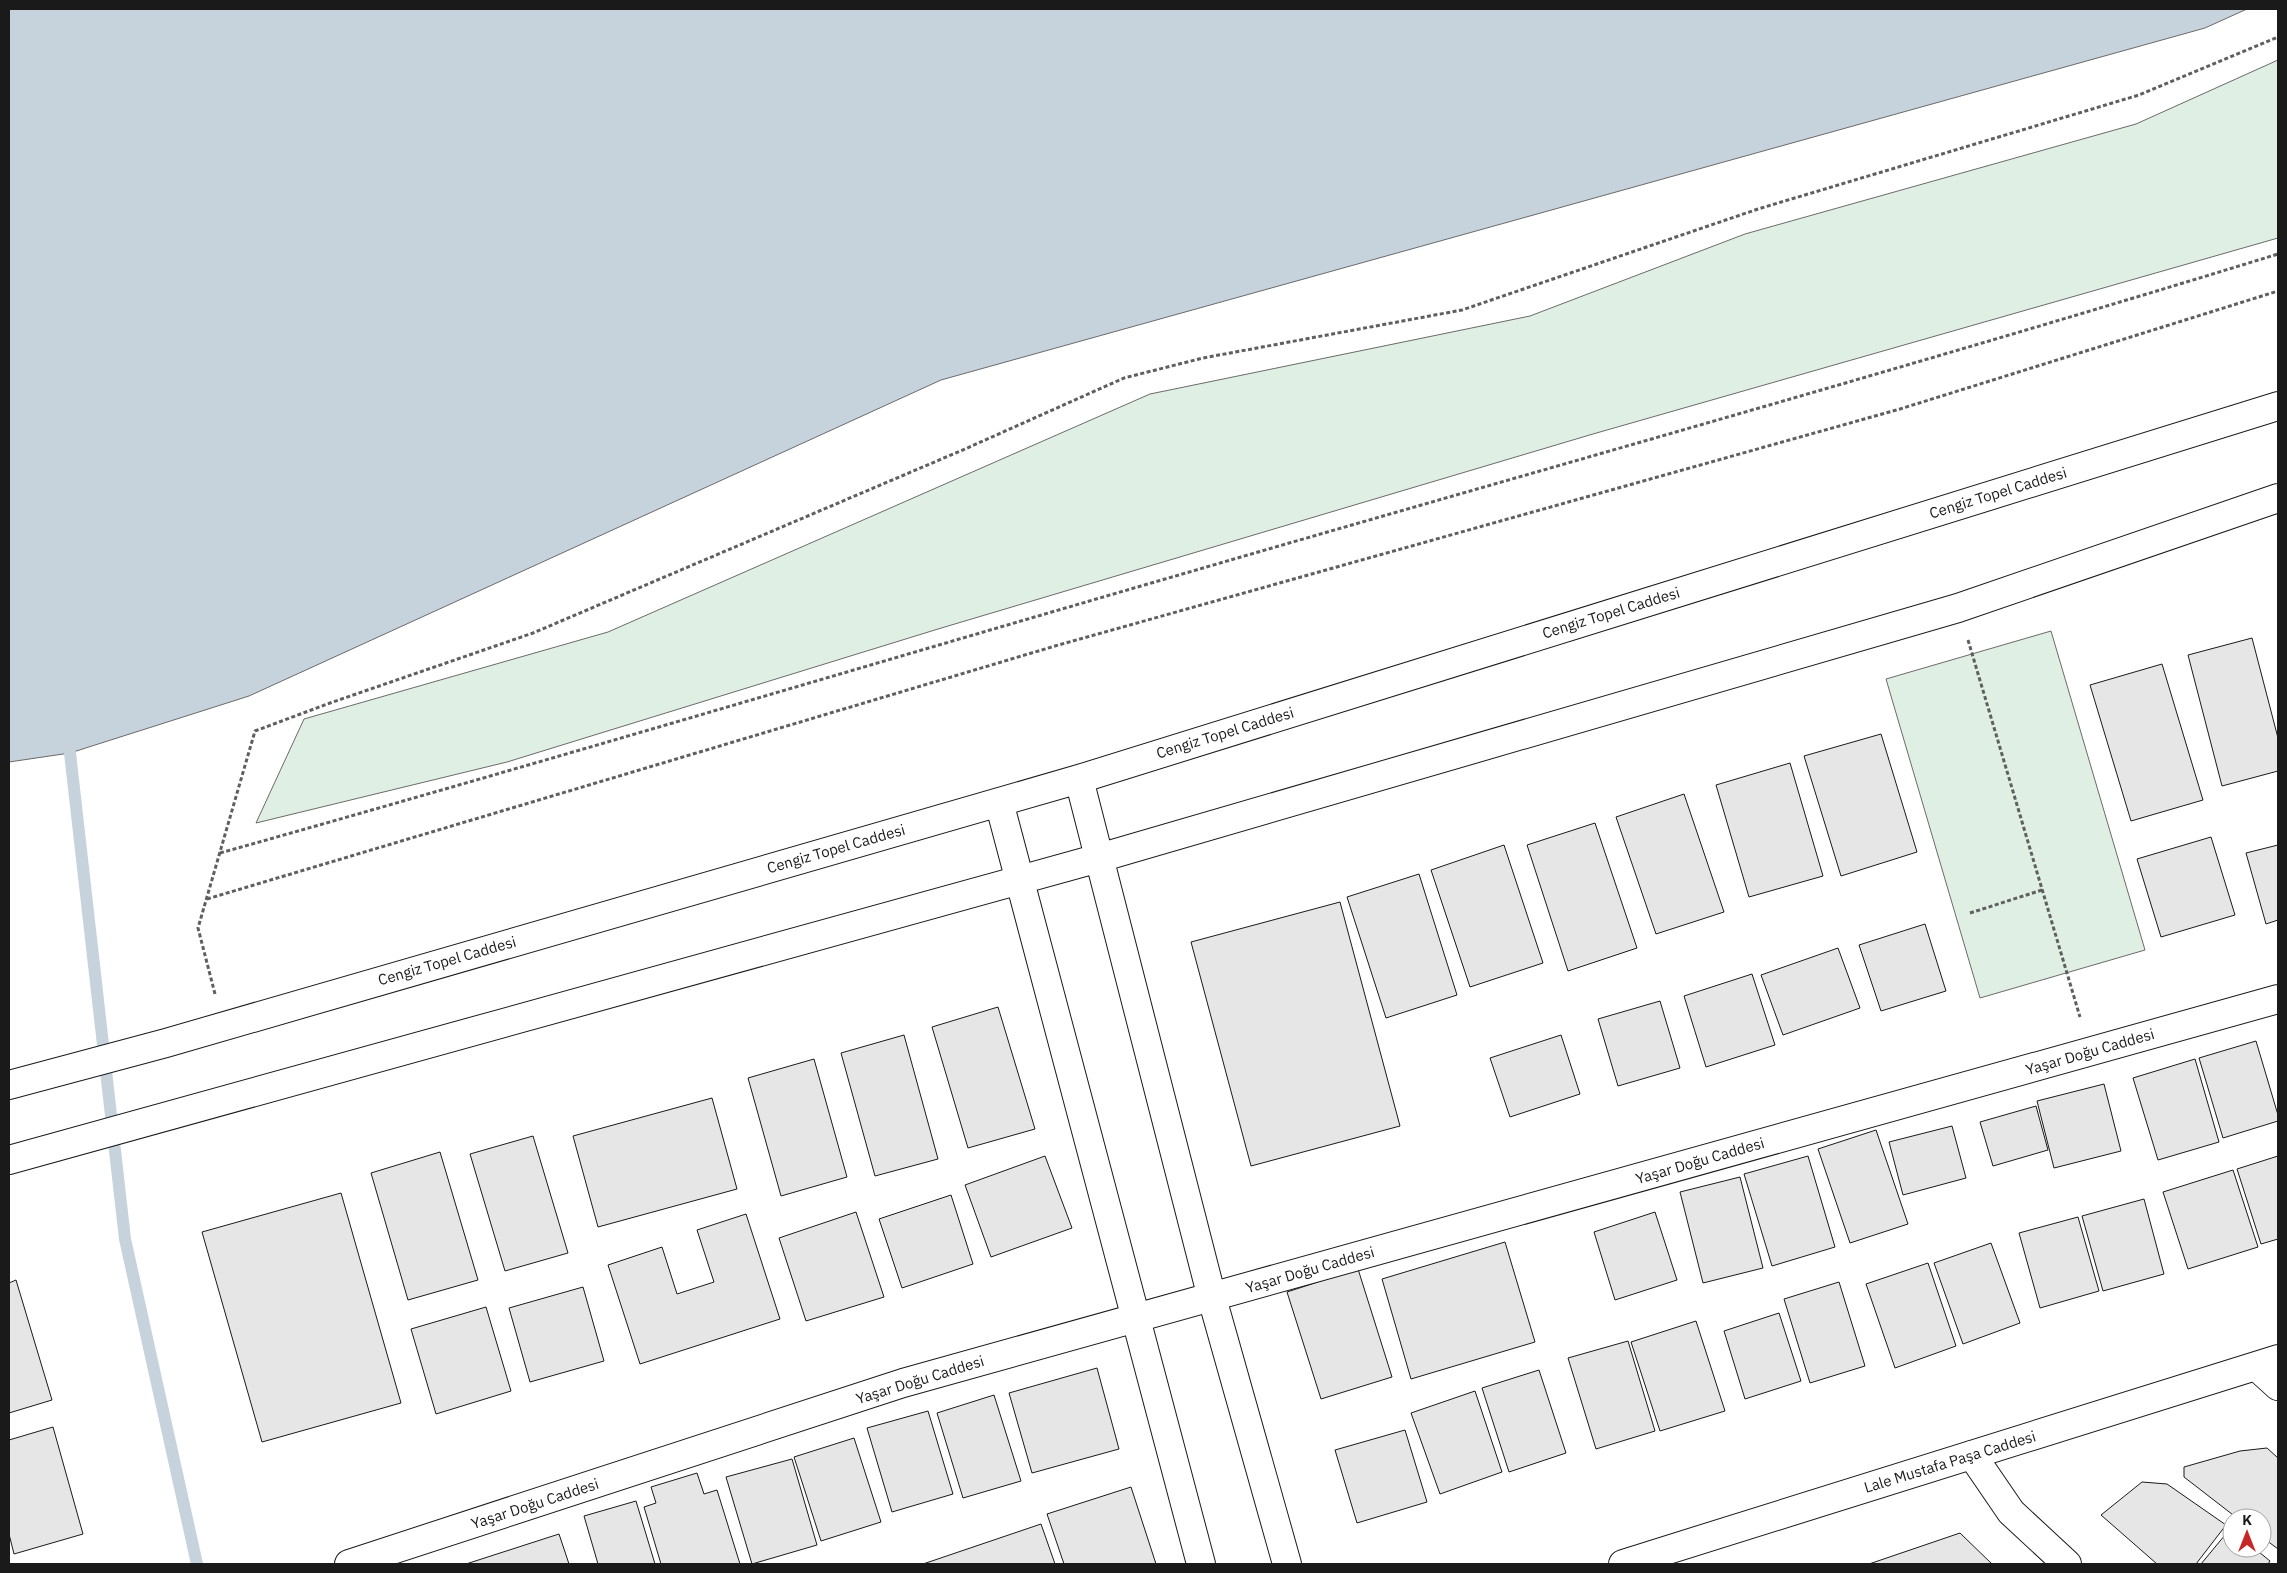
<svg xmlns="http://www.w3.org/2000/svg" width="2287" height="1573" viewBox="0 0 2287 1573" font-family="'IBM Plex Sans',sans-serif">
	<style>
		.green { fill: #e0efe3; stroke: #6a6a6a }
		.water { fill: #c6d2dc; stroke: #6a6a6a }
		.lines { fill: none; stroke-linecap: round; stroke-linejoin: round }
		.stream { stroke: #c6d2dc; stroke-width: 12 }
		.building { fill: #e6e6e6; stroke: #1a1a1a }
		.street-casing { stroke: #1a1a1a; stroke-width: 30 }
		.secondary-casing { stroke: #1a1a1a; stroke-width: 30 }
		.path { stroke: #5f5f5f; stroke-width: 3; stroke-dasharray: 4 2.5; stroke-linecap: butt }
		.street { stroke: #fff; stroke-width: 28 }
		.secondary { stroke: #fff; stroke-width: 28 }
		.labels { text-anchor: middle; stroke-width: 4; stroke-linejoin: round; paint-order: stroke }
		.street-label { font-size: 15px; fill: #1a1a1a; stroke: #fff }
	</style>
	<rect width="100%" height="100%" fill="#fff"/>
	<path class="green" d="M 2278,60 L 2278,238 L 1593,434 L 938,629 L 507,762 L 256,823 L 304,719 L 608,632 L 1150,394 L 1530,316 L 1745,234 L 2136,124 Z
		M 2051,631 L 2145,950 L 1980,998 L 1886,679 Z"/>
	<path class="water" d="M 9,9 L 2247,9 L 2205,28 L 941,380 L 249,696 L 70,753 L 9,762 Z"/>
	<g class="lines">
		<path class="stream" d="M 70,753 L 125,1239 L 197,1564"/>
	</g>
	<path class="building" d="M 2252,638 L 2278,738 L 2278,771 L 2222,786 L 2188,655 Z
		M 2162,664 L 2203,800 L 2131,821 L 2090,685 Z
		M 1881,734 L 1917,852 L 1841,876 L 1804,756 Z
		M 1790,763 L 1823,876 L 1749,897 L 1716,785 Z
		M 1684,794 L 1724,912 L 1656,934 L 1616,817 Z
		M 1595,823 L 1637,948 L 1568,971 L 1527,845 Z
		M 2211,837 L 2235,915 L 2161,937 L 2137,859 Z
		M 1504,845 L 1543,963 L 1470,987 L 1431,870 Z
		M 2278,845 L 2278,920 L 2266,924 L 2246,853 Z
		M 1419,874 L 1457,995 L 1386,1018 L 1347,897 Z
		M 1340,902 L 1400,1126 L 1251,1166 L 1191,942 Z
		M 1925,924 L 1946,991 L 1881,1011 L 1859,945 Z
		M 1838,948 L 1860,1008 L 1783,1035 L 1761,975 Z
		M 1752,974 L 1775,1045 L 1706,1067 L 1684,996 Z
		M 1660,1001 L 1680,1068 L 1618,1086 L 1598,1019 Z
		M 998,1007 L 1035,1129 L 968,1148 L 932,1027 Z
		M 904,1035 L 938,1159 L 875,1176 L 841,1053 Z
		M 1561,1035 L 1580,1094 L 1510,1117 L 1490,1058 Z
		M 2256,1041 L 2278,1115 L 2278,1121 L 2223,1138 L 2199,1058 Z
		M 814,1059 L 847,1177 L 781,1196 L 748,1078 Z
		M 2195,1059 L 2219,1142 L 2158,1160 L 2133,1078 Z
		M 2104,1084 L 2121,1151 L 2054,1168 L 2037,1101 Z
		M 712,1098 L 737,1189 L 598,1227 L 573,1136 Z
		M 2036,1106 L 2048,1150 L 1993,1166 L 1980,1122 Z
		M 1952,1126 L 1966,1178 L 1903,1195 L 1889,1142 Z
		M 1876,1130 L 1908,1224 L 1850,1243 L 1818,1149 Z
		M 533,1136 L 568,1253 L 505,1271 L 470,1154 Z
		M 440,1152 L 478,1280 L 408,1300 L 371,1173 Z
		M 1045,1156 L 1072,1228 L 991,1257 L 965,1185 Z
		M 1808,1156 L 1835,1247 L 1772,1266 L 1744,1174 Z
		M 2278,1156 L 2278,1239 L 2261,1244 L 2237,1169 Z
		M 2233,1170 L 2258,1247 L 2188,1269 L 2163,1192 Z
		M 1740,1177 L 1763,1268 L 1703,1283 L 1680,1192 Z
		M 341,1193 L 401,1403 L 262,1442 L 202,1232 Z
		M 951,1195 L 973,1264 L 902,1288 L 879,1219 Z
		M 2144,1199 L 2164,1274 L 2103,1291 L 2082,1216 Z
		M 856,1212 L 884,1297 L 806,1321 L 779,1238 Z
		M 1655,1212 L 1677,1280 L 1615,1300 L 1594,1232 Z
		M 746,1214 L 780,1319 L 640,1364 L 608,1265 L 662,1247 L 677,1294 L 714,1282 L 697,1230 Z
		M 2078,1217 L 2099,1291 L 2040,1308 L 2019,1233 Z
		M 1505,1242 L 1535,1342 L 1411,1379 L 1382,1279 Z
		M 1991,1243 L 2020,1323 L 1963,1344 L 1934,1263 Z
		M 1928,1263 L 1956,1346 L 1895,1368 L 1866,1284 Z
		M 1358,1269 L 1392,1377 L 1321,1399 L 1287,1292 Z
		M 16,1280 L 52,1400 L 9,1413 L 9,1283 Z
		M 1839,1282 L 1865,1366 L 1810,1383 L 1784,1299 Z
		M 583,1287 L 604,1361 L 530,1382 L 509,1308 Z
		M 486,1307 L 511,1391 L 436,1414 L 411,1329 Z
		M 1779,1313 L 1801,1381 L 1745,1399 L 1724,1331 Z
		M 1696,1321 L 1725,1411 L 1660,1431 L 1631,1342 Z
		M 1628,1341 L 1655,1431 L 1596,1449 L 1568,1358 Z
		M 1097,1368 L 1119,1449 L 1032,1473 L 1009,1393 Z
		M 1539,1370 L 1566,1453 L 1509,1472 L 1482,1388 Z
		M 1475,1391 L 1502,1472 L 1440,1494 L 1411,1413 Z
		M 994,1395 L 1021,1481 L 963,1498 L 937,1413 Z
		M 928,1411 L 953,1494 L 892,1512 L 867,1428 Z
		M 53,1427 L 83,1534 L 14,1554 L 9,1534 L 9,1440 Z
		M 1405,1430 L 1427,1502 L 1357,1523 L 1335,1450 Z
		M 854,1438 L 881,1522 L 821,1541 L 794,1457 Z
		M 2267,1448 L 2278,1458 L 2278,1549 L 2262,1537 L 2262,1518 L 2237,1518 L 2184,1477 L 2184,1467 L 2240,1451 Z
		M 792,1459 L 817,1545 L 752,1564 L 726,1477 Z
		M 697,1473 L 704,1494 L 717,1490 L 740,1564 L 661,1564 L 644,1507 L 656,1503 L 651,1487 Z
		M 2142,1482 L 2167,1484 L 2226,1525 L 2196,1564 L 2157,1564 L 2101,1515 Z
		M 1131,1487 L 1156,1564 L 1064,1564 L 1047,1514 Z
		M 636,1501 L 655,1564 L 598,1564 L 584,1516 Z
		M 1041,1524 L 1055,1564 L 923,1564 Z
		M 2230,1529 L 2232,1548 L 2254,1548 L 2270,1561 L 2268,1564 L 2201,1564 Z
		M 1960,1533 L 1992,1564 L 1869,1564 Z
		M 559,1534 L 569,1564 L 466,1564 Z"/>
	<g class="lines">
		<g class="street-casing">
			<path id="street" d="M 2257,1367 L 2278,1386
				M 1972,1455 L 2011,1512 L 2067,1564
				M 349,1564 L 903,1383 L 2278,999"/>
		</g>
		<g class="secondary-casing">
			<path id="secondary" d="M 1079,779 L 1212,1298 L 1287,1564
				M 999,802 L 1201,1564
				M 9,1085 L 166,1043 L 1079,779 L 2278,406
				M 9,1160 L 1099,858 L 1958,608 L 2278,498
				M 1623,1564 L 2278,1359"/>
		</g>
		<path class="path" d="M 1968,640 L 2080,1017
			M 220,853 C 548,761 875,663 1203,568 C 1561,464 1921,364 2278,254
			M 207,899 L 1055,646 L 1900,409 L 2278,291
			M 1970,913 L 2042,890
			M 215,994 L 198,928 L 255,731 L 330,703 L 533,633 L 965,449 L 1124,378 L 1203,358 L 1462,310 L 1758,209 L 2139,95 L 2278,37"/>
		<use href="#street" class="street"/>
		<use href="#secondary" class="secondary"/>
	</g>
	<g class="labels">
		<g class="street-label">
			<text transform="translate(1998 493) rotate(-17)" y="5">Cengiz Topel Caddesi</text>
			<text transform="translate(1611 613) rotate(-17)" y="5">Cengiz Topel Caddesi</text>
			<text transform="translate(1225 733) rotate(-17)" y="5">Cengiz Topel Caddesi</text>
			<text transform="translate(836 849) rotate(-16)" y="5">Cengiz Topel Caddesi</text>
			<text transform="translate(447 961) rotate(-16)" y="5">Cengiz Topel Caddesi</text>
			<text transform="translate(2090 1052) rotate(-16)" y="5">Yaşar Doğu Caddesi</text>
			<text transform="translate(1700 1161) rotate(-16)" y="5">Yaşar Doğu Caddesi</text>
			<text transform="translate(1310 1270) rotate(-16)" y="5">Yaşar Doğu Caddesi</text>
			<text transform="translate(920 1380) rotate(-17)" y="5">Yaşar Doğu Caddesi</text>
			<text transform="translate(1950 1462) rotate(-17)" y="5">Lale Mustafa Paşa Caddesi</text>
			<text transform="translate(535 1504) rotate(-18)" y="5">Yaşar Doğu Caddesi</text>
		</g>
	</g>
	<rect width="2287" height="1573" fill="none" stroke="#1a1a1a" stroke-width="20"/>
	<g transform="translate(2247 1533)"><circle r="24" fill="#ffffff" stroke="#a3a3a3"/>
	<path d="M0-4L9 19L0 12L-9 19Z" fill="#c62828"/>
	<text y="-8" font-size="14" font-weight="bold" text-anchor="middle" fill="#1a1a1a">K</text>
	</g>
</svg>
